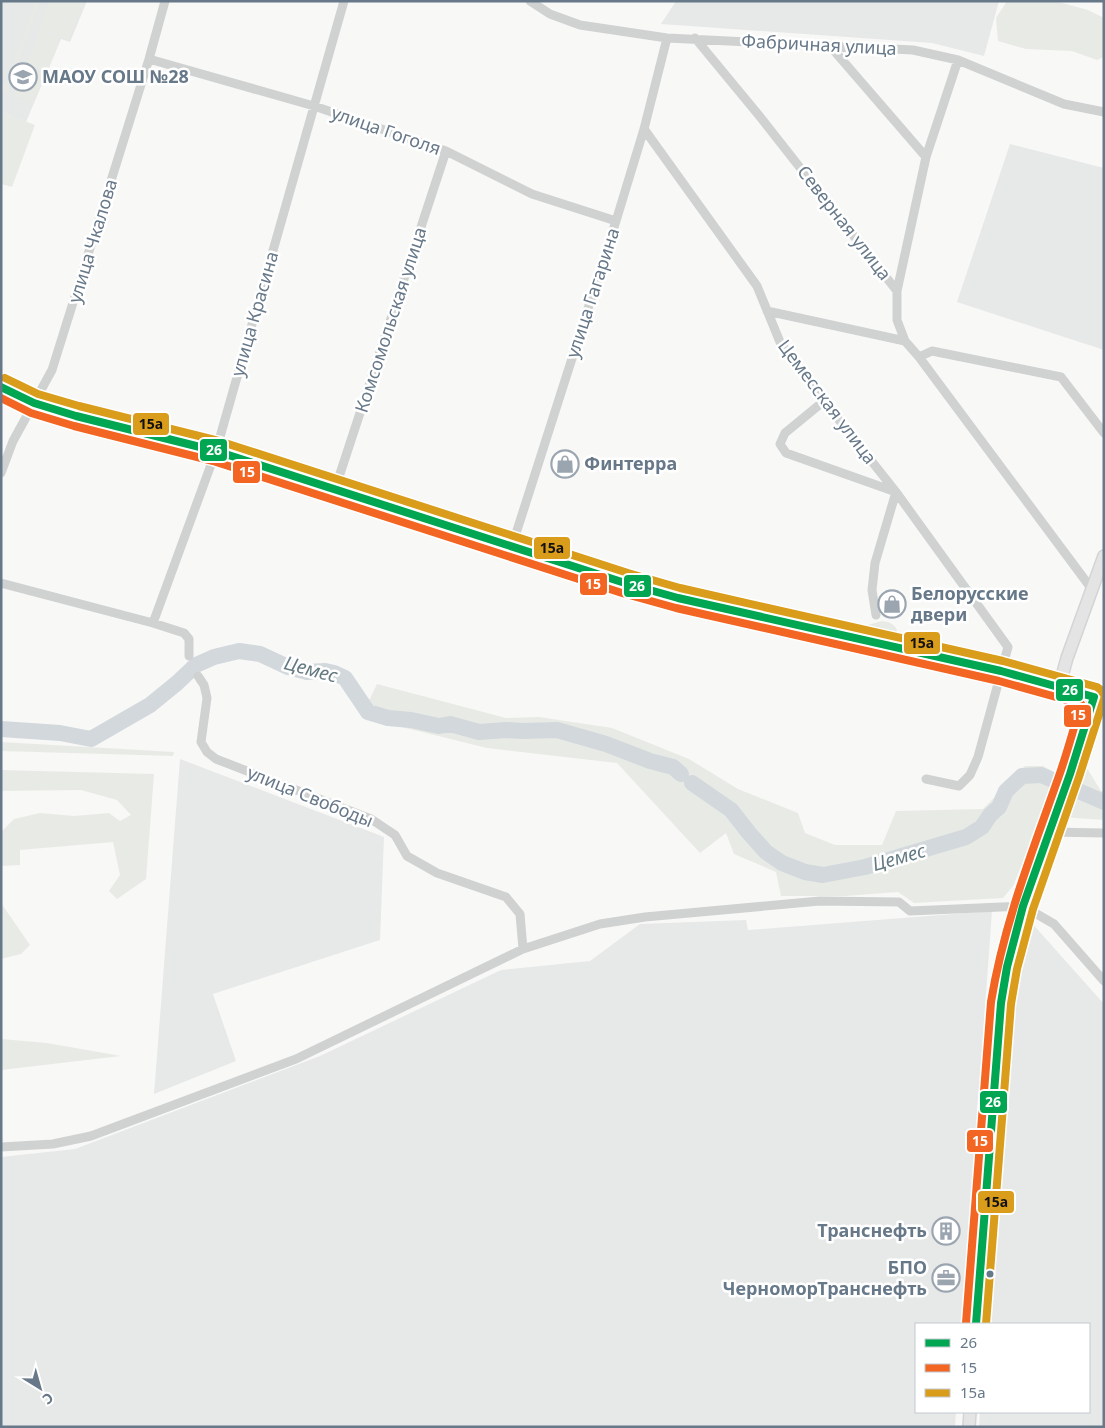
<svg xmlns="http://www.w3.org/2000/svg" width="1105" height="1428" viewBox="0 0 1105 1428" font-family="'Noto Sans',sans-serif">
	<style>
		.built { fill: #e7e8e8 }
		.green { fill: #e8ebe5 }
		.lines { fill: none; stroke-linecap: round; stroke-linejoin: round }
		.river { stroke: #d2d8dc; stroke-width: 16 }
		.major-casing { stroke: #d3d4d5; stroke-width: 14 }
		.highway-casing { stroke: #d4d6d6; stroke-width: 15 }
		.minor { stroke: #d0d2d2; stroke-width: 9 }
		.major { stroke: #e3e4e3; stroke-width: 11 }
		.highway { stroke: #e3e4e3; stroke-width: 12 }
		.bus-1-casing { stroke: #fff; stroke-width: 11 }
		.bus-2-casing { stroke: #fff; stroke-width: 11 }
		.bus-3-casing { stroke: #fff; stroke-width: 11 }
		.bus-1 { stroke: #00a651; stroke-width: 8 }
		.bus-2 { stroke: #f26522; stroke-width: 8 }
		.bus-3 { stroke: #da9d1b; stroke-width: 8 }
		.bus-dot { fill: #677889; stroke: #fff; stroke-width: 2 }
		.labels { text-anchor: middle; stroke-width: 5; stroke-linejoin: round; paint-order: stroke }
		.street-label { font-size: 18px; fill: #677889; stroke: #fff }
		.poi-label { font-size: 18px; font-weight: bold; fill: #677889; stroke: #fff; text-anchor: start }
		.water-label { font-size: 19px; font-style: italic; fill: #637a83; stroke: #fff }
		.line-badge { stroke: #fff; stroke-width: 2 }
		.badge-label { font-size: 14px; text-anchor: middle; font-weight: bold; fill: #fff }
		.pale-badge-label { font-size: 14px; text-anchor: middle; font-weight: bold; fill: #111 }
	</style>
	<rect width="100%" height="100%" fill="#f8f8f7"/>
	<path class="built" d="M 1,1 L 87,1 L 70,42 L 61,39 L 26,122 L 1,112 Z
		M 676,1 L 999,1 L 984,56 L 932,43 L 661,24 Z
		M 1010,144 L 1104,168 L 1104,350 L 957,302 Z
		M 180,759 L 384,837 L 380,940 L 213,994 L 236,1061 L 154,1094 Z
		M 992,911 L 962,1324 L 916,1324 L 916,1412 L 956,1412 L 955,1427 L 1,1427 L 1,1157 L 75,1149 L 320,1056 L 501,970 L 590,961 L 640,924 L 746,920 L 748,930 Z
		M 1030,921 L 1104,1004 L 1104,1427 L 979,1427 L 980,1412 L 1089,1412 L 1089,1324 L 987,1324 L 1006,1062 L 1018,956 Z"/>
	<path class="green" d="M 36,1 L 40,1 L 7,92 L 2,89 L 2,85 L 8,79 L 9,68 L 15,60 L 15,54 L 17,54 Z
		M 49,1 L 83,1 L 69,40 L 39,30 Z
		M 1007,1 L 1055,1 L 1088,10 L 1104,18 L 1104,57 L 1097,60 L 1072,51 L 1026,49 L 998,41 L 996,18 Z
		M 40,31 L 60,38 L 47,73 L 26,66 Z
		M 26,68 L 45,74 L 33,103 L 15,96 Z
		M 1,112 L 35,125 L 12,187 L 1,184 Z
		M 882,621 C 890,622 898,625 897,634 L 893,636 L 861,627 Z
		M 377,684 L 506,718 L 539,717 L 612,728 L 689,759 L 738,789 L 798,813 L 805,833 L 835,845 L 882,845 L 896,811 L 983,809 L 1025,766 L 1043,766 L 1059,775 L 1013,886 L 1003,898 L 914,903 L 898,892 L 845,896 L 781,896 L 776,872 L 734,854 L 726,833 L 700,853 L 617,763 L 487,748 L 361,717 Z
		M 1,742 L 174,752 L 173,756 L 1,751 Z
		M 1085,765 L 1101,791 L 1104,791 L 1104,820 L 1061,817 Z
		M 1,770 L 154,774 L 146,879 L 117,899 L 109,891 L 120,875 L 113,842 L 20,850 L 20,865 L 1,866 L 1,832 L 14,819 L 40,813 L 74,816 L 109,813 L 120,821 L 131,815 L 117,800 L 81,790 L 1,791 Z
		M 1,903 L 30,945 L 21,954 L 1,959 Z
		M 1,1039 L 47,1043 L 121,1056 L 1,1070 Z"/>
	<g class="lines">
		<path class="river" d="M 1,729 L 60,733 L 91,739 L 150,705 L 177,683 L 196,665 L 214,657 L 239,651 L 260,654 L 288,667 L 307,672 L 325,671 L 334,673 L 345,678 L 368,712 L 388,718 L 411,720 L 439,726 L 450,724 L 479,732 L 506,730 L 523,731 L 557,730 L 606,744 L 650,761 L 673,767 L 681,774
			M 692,783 L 731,810 L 749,833 L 766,852 L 782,863 L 805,872 L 823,875 L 865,867 L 966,837 L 982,827 L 990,815 L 999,807 L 1006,791 L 1022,776 L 1041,775 L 1104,802"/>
		<g class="major-casing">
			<path id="major" d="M 1059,687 L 1067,658 L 1104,556
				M 976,1324 L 1001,1003 L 1007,967 L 1023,906 L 1070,774 L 1094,697
				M 969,1427 L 970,1412"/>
		</g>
		<g class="highway-casing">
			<path id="highway" d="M 1,387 L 34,403 L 76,416 L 216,451 L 625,583 L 678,598 L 1001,671 L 1104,700"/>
		</g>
		<path class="minor" d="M 530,1 L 550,14 L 580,25 L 667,38 L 913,50 L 958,60 L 1064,104 L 1104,112
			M 695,38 L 761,118 L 897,291 L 897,320 L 905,341 L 919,357 L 1091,588
			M 830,46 L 926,157
			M 149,59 L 314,106 L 446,151 L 532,194 L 616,221
			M 644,129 L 757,286 L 780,342 L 824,401 L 896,492 L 1008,647 L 978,757 L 970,775 L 959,786 L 926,779
			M 897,291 L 926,157 L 958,60
			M 767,311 L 905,341
			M 919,357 L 932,351 L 1061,377 L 1104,433
			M 824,401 L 785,433 L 780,444 L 786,453 L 896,492 L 875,563 L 872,590 L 876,615
			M 1,473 L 13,441 L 52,370 L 149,59 L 165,1
			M 335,489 L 446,151
			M 512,546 L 616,221 L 644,129 L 667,38
			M 1,583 L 153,623 L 184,633 L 189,639 L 189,656
			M 153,623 L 216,451 L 344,1
			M 198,676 L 204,685 L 207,698 L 201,742 L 207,752 L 216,759 L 371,819 L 395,835 L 407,856 L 437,873 L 506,897 L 520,914 L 523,949
			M 1049,832 L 1104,833
			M 1,1147 L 53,1144 L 91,1136 L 296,1059 L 523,949 L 600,924 L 645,917 L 820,901 L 899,902 L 910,911 L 1023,906 L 1054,924 L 1104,981"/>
		<use href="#major" class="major"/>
		<use href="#highway" class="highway"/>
		<g class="bus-1-casing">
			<path id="bus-1" d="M 1,387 L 34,403 L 76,416 L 216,451 L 625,583 L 678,598 L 1001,671 L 1094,697 L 1070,774 L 1023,906 L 1007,967 L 1001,1003 L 976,1324"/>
		</g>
		<g class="bus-2-casing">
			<path id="bus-2" d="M 1,398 L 31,413 L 74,426 L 213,461 L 622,593 L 676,608 L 999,681 L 1081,704 C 1074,727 1068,750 1060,773 C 1033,850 1004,922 991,1002 L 966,1323"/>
		</g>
		<g class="bus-3-casing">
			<path id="bus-3" d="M 5,378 L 38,394 L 79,406 L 219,441 L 628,573 L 680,588 L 1003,661 L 1097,687 L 1101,690 L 1104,695
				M 986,1324 L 1011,1004 L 1017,969 L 1033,909 L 1079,777 L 1104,699"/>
		</g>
		<use href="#bus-1" class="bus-1"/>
		<use href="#bus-2" class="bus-2"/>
		<use href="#bus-3" class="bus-3"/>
	</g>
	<defs>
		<g id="school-ring" transform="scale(1.4375)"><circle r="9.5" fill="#fff" stroke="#9aa5b0" stroke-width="1.5"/><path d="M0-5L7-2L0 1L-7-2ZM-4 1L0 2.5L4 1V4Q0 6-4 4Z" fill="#9aa5b0"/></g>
		<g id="shop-ring" transform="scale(1.4375)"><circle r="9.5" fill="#fff" stroke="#9aa5b0" stroke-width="1.5"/><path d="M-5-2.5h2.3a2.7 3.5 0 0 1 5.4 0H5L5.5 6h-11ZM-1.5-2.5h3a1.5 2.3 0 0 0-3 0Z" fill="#9aa5b0"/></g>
		<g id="building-ring" transform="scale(1.4375)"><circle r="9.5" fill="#fff" stroke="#9aa5b0" stroke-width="1.5"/><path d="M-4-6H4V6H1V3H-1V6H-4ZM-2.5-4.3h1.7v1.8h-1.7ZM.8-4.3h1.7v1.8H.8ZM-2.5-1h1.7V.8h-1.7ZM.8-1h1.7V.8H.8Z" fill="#9aa5b0"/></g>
		<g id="office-ring" transform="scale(1.4375)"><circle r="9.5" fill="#fff" stroke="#9aa5b0" stroke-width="1.5"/><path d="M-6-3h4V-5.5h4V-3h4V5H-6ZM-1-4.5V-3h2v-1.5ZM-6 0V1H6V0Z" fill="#9aa5b0"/></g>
	</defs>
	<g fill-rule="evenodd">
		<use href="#school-ring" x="23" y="77"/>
		<use href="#shop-ring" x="565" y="464"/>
		<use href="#shop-ring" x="892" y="604"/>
		<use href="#building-ring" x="946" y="1231"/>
		<use href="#office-ring" x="946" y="1278"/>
	</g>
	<circle class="bus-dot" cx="990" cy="1274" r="4.5"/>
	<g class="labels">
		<g class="street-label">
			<text transform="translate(819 45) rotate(3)" y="6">Фабричная улица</text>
			<text transform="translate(386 131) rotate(19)" y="6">улица Гоголя</text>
			<text transform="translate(844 223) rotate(52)" y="6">Северная улица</text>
			<text transform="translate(93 241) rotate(-73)" y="6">улица Чкалова</text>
			<text transform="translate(593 293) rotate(-72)" y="6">улица Гагарина</text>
			<text transform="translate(255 314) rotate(-74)" y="6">улица Красина</text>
			<text transform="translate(391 320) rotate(-72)" y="6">Комсомольская улица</text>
			<text transform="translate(827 402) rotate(53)" y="6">Цемесская улица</text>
			<text transform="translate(310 797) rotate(22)" y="6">улица Свободы</text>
		</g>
		<g class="poi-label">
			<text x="42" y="83">МАОУ СОШ №28</text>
			<text x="584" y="470">Финтерра</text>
			<text x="911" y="600">Белорусские<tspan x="911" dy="21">двери</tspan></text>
			<text x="927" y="1237" text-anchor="end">Транснефть</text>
			<text x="927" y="1274" text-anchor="end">БПО<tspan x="927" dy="21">ЧерноморТранснефть</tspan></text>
		</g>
		<g class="water-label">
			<text transform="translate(311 669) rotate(15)" y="7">Цемес</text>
			<text transform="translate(899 857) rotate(-16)" y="7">Цемес</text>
		</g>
	</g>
	<g class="line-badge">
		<rect x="132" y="412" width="38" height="24" rx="5" fill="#da9d1b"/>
		<rect x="199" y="438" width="29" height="24" rx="5" fill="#00a651"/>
		<rect x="232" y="460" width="29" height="24" rx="5" fill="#f26522"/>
		<rect x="533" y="536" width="38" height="24" rx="5" fill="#da9d1b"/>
		<rect x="579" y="572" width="29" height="24" rx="5" fill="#f26522"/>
		<rect x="623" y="574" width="29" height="24" rx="5" fill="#00a651"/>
		<rect x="903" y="631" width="38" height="24" rx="5" fill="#da9d1b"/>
		<rect x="1055" y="678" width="29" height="24" rx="5" fill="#00a651"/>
		<rect x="1063" y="704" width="29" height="24" rx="5" fill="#f26522"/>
		<rect x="979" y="1090" width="29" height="24" rx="5" fill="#00a651"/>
		<rect x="966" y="1129" width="28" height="24" rx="5" fill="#f26522"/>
		<rect x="977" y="1190" width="38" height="24" rx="5" fill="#da9d1b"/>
	</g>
	<g class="badge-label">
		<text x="214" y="455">26</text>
		<text x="247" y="477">15</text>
		<text x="593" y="589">15</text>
		<text x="637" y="591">26</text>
		<text x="1070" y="695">26</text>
		<text x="1078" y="720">15</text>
		<text x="993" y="1107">26</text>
		<text x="980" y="1146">15</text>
	</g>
	<g class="pale-badge-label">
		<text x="151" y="429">15а</text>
		<text x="552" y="553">15а</text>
		<text x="922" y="648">15а</text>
		<text x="996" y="1207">15а</text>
	</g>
	<rect width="1105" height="1428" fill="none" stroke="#677889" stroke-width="5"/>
	<rect x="915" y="1323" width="175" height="90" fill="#ffffff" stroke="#c2c9d0"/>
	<rect x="925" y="1339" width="25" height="8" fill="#00a651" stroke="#c2c9d0"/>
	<text x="960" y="1348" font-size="15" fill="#677889">26</text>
	<rect x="925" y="1364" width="25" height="8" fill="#f26522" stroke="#c2c9d0"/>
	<text x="960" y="1373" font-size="15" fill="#677889">15</text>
	<rect x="925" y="1389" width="25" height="8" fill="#da9d1b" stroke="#c2c9d0"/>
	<text x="960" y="1398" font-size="15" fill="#677889">15а</text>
	<g transform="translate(40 1388) rotate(143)" stroke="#ffffff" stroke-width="4" paint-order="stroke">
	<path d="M0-4L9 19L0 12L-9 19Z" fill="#677889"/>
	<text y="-8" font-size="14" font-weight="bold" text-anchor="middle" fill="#677889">С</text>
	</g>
</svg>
